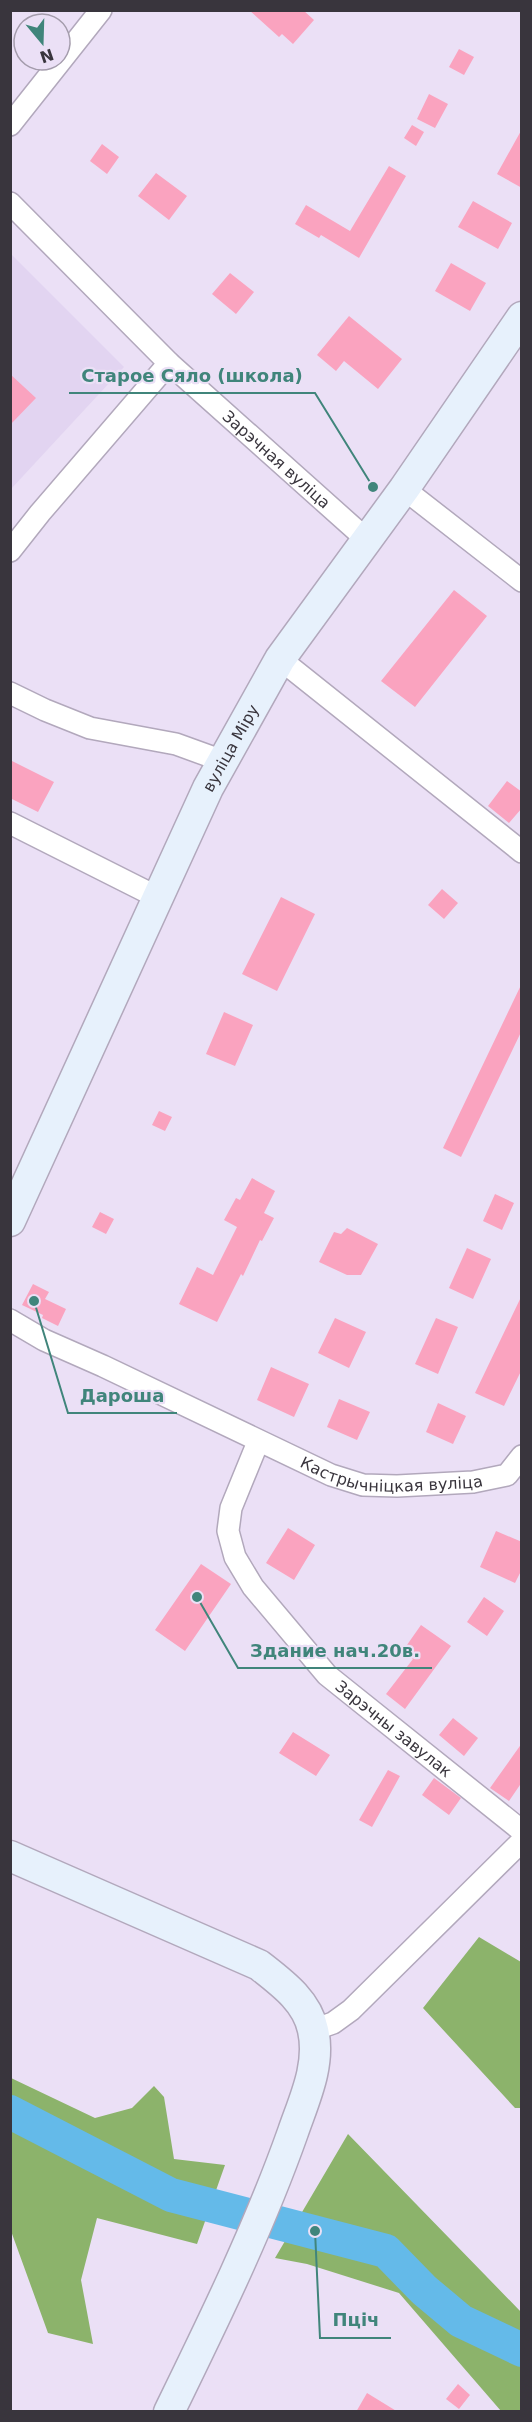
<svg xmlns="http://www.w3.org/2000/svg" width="532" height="2422" viewBox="0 0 532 2422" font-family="'DejaVu Sans',sans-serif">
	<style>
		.built { fill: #e2d4f1 }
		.forest { fill: #8cb36b }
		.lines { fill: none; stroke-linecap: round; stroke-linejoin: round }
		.river { stroke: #64bae9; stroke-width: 34 }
		.building { fill: #faa3bf }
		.street-casing { stroke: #b2a8bc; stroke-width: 24 }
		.secondary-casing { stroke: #b2a8bc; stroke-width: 33 }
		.street { stroke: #fff; stroke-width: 21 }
		.secondary { stroke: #e7f1fc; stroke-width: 30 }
		.labels { text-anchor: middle; stroke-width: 4.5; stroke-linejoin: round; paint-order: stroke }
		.street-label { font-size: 16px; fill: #39353d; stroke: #ebe0f6 }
		.leader { fill: none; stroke: #40857b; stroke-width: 2 }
		.callout-dot { fill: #40857b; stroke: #ebe0f6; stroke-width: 2 }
		.callout-label { font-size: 18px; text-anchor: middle; font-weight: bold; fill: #40857b; stroke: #ebe0f6; stroke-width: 4.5; stroke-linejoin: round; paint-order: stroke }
	</style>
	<rect width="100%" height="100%" fill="#ebe0f6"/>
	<path class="built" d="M 10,253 L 124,367 L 11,489 L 10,489 Z"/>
	<path class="forest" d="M 479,1937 L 521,1962 L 521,2108 L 515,2108 L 423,2008 Z
		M 11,2078 L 95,2118 L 132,2108 L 154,2086 L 164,2097 L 174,2159 L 225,2165 L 197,2244 L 97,2218 L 81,2280 L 93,2344 L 48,2333 L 11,2231 Z
		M 348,2134 L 521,2312 L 521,2411 L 501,2411 L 399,2293 L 307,2264 L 275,2258 Z"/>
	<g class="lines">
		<path class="river" d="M 10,2112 L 171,2195 L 386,2251 L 424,2290 L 461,2321 L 522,2350"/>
	</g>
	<path class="building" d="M 249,10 L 303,10 L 314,20 L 293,44 L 282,34 L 279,37 Z
		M 459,49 L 474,57 L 464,75 L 449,67 Z
		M 429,94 L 448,104 L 435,128 L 417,119 Z
		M 412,125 L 424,132 L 416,146 L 404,138 Z
		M 522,129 L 522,188 L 497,174 Z
		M 102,144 L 119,157 L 107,174 L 90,161 Z
		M 389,166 L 406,176 L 359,258 L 321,235 L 319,238 L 295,224 L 306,205 L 350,231 Z
		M 156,173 L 187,196 L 169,220 L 138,196 Z
		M 473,201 L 512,223 L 498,249 L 458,227 Z
		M 451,263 L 486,283 L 470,311 L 435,291 Z
		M 230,273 L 254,292 L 236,314 L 212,294 Z
		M 349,316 L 402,359 L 378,389 L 344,361 L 336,371 L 317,355 Z
		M 10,374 L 36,398 L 10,425 Z
		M 454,590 L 487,616 L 415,707 L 381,681 Z
		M 10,760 L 54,782 L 38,812 L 10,798 Z
		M 507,781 L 522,792 L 522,808 L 509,823 L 488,806 Z
		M 442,889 L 458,903 L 444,919 L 428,905 Z
		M 281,897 L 315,914 L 277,991 L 242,974 Z
		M 522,983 L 522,1030 L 461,1157 L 443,1148 Z
		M 224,1012 L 253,1025 L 235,1066 L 206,1054 Z
		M 159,1111 L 172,1117 L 165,1131 L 152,1125 Z
		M 252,1178 L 275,1191 L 264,1213 L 274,1218 L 262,1241 L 260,1240 L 243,1276 L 241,1274 L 217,1322 L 179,1304 L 197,1267 L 213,1275 L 237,1227 L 224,1220 L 236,1198 L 240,1200 Z
		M 495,1194 L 514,1203 L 502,1230 L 483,1221 Z
		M 100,1212 L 114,1219 L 106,1234 L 92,1227 Z
		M 347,1228 L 378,1244 L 361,1275 L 347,1275 L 319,1262 L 334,1232 L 341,1234 Z
		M 467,1248 L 491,1259 L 473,1299 L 449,1288 Z
		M 33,1284 L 49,1292 L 45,1299 L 66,1309 L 58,1326 L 42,1318 L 43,1315 L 22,1305 Z
		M 522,1295 L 522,1369 L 504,1406 L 475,1393 Z
		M 335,1318 L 366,1332 L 349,1368 L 318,1353 Z
		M 436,1318 L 458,1327 L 438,1374 L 415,1364 Z
		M 271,1367 L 309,1384 L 294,1417 L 257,1400 Z
		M 339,1399 L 370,1412 L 357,1440 L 327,1427 Z
		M 438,1403 L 466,1416 L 453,1444 L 426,1432 Z
		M 288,1528 L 315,1545 L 294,1580 L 266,1563 Z
		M 496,1531 L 522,1542 L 522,1569 L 515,1583 L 480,1567 Z
		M 201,1564 L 231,1584 L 185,1651 L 155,1630 Z
		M 484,1597 L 504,1611 L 487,1636 L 467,1622 Z
		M 421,1625 L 451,1646 L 405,1709 L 386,1694 L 413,1659 L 402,1652 Z
		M 453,1718 L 478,1738 L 464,1756 L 439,1735 Z
		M 293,1732 L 330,1755 L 316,1776 L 279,1753 Z
		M 522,1743 L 522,1782 L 509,1801 L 490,1788 Z
		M 388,1770 L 400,1776 L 372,1827 L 359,1820 Z
		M 434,1778 L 461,1798 L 449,1815 L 422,1795 Z
		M 458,2384 L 470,2395 L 459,2409 L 446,2399 Z
		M 367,2393 L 398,2412 L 356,2412 Z"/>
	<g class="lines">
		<g class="street-casing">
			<g id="street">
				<path d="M 10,125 L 101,10"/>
				<path id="s1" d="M 10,203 L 169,363 L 366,539"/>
				<path d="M 404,489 L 522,581"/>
				<path d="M 10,551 L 40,513 L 169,363"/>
				<path d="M 280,659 L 522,852"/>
				<path d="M 10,693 L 45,710 L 90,728 L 176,744 L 223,761"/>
				<path d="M 10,823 L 159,898"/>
				<path id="s2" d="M 10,1320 L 44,1340 L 103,1366 L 331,1475 L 363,1485 L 397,1486 L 473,1482 L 507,1475 L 522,1456"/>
				<path id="s3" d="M 258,1442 L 231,1508 L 228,1531 L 235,1557 L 253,1587 L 327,1675 L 522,1831"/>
				<path d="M 313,2030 L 333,2023 L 351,2010 L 522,1841"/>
			</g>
		</g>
		<g class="secondary-casing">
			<g id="secondary">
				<path id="s4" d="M 10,1221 L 208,788 L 280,659 L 404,489 L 522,317"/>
				<path d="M 10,1856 L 259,1965 C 282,1983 307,2001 313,2030 C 321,2065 304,2100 293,2132 C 259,2228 214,2320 169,2412"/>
			</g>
		</g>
		<use href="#street" class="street"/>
		<use href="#secondary" class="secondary"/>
	</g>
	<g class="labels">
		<g class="street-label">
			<text dy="6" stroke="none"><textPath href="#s1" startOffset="370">Зарэчная вуліца</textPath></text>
			<text dy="6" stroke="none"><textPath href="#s4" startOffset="522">вуліца Міру</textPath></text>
			<text dy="6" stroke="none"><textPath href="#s2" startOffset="417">Кастрычніцкая вуліца</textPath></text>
			<text dy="6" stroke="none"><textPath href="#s3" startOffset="357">Зарэчны завулак</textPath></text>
		</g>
	</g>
	<path class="leader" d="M373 487L315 393H69M34 1301L68 1413H177M197 1597L238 1668H432M315 2231L320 2338H391"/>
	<g class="callout-dot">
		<circle cx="373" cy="487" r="6"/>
		<circle cx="34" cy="1301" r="6"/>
		<circle cx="197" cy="1597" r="6"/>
		<circle cx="315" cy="2231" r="6"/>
	</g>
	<g class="callout-label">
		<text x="192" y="382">Старое Сяло (школа)</text>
		<text x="122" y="1402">Дароша</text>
		<text x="335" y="1657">Здание нач.20в.</text>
		<text x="356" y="2326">Пціч</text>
	</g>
	<rect width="532" height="2422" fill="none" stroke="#39353d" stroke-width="24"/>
	<g transform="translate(42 42) rotate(161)"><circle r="28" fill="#ebe0f6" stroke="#a49cac" stroke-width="1.5"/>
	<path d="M0-4.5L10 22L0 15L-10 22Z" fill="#40857b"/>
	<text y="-9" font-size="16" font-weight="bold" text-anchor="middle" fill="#39353d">N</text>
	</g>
</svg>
